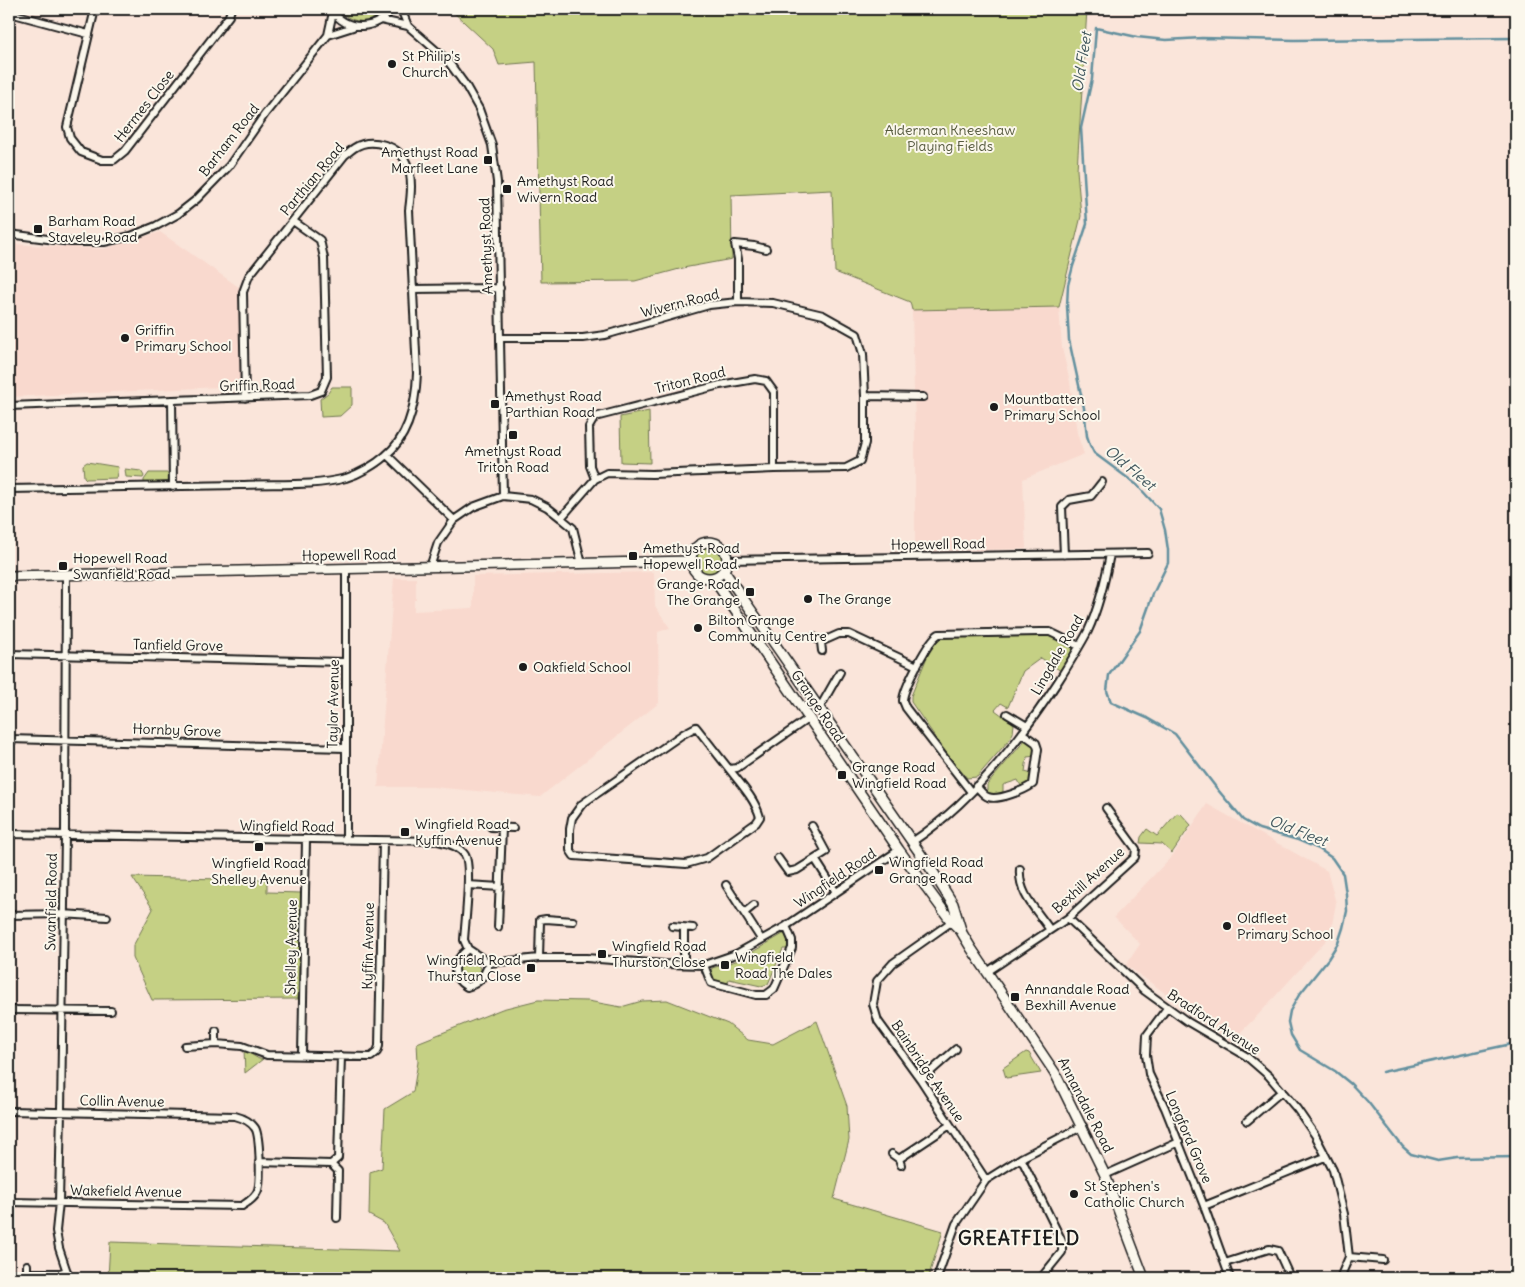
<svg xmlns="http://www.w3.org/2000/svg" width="1525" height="1287" viewBox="0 0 1525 1287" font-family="Delius,sans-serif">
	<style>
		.built { fill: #f9d9ce }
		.green { fill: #c5d084; stroke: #707650 }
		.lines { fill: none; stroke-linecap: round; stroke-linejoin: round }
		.stream { stroke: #64909e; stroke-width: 2.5 }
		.street-casing { stroke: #1c1c1c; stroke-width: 10 }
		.secondary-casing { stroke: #1c1c1c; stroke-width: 12 }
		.street { stroke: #fbf7ec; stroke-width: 6 }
		.secondary { stroke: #fbf7ec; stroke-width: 9 }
		.poi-dot { fill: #1c1c1c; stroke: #fbf7ec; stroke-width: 2 }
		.labels { text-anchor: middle; stroke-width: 4; stroke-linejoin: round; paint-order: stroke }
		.poi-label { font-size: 14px; fill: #1c1c1c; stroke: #fbf7ec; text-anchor: start }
		.street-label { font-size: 14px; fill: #1c1c1c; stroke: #fbf7ec }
		.park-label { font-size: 14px; fill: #575b40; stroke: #fbf7ec }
		.water-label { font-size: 15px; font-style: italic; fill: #40565d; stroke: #fbf7ec }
		.district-label { font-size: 19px; font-weight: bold; letter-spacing: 1px; fill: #1c1c1c; stroke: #fbf7ec }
	</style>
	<rect width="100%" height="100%" fill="#fae5da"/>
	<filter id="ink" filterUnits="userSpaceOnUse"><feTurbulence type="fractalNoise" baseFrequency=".02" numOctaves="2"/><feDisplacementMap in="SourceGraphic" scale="10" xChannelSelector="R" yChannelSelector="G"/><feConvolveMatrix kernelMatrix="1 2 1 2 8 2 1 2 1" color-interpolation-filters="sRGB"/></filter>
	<g filter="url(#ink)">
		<path class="built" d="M 160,232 L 243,290 L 242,386 L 9,397 L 9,244 L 104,249 Z
			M 1059,307 L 1062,348 L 1070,382 L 1077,433 L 1084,454 L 1023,479 L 1026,549 L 915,551 L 915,431 L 912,310 Z
			M 654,572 L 655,606 L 670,628 L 658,632 L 659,703 L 540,797 L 433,787 L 378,787 L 394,578 L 416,578 L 416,600 L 414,600 L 414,611 L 473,608 L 473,576 Z
			M 1207,804 L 1327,871 L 1336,903 L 1330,936 L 1258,1015 L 1232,1041 L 1126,965 L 1140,944 L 1114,917 L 1173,855 Z"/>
		<path class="green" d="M 338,9 L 388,9 C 373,25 353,26 338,9 Z
			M 450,9 L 1087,9 L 1077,170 L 1081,216 L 1059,307 L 912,310 L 910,302 L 835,272 L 832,190 L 731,195 L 732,259 L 683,268 L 635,281 L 541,282 L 536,62 L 499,65 L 493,49 Z
			M 332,387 L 352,387 L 352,405 L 340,416 L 321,417 L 320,399 L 328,393 Z
			M 649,411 L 650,463 L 621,462 L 620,417 Z
			M 87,462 L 118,467 L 116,478 L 86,479 L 84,477 L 83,465 Z
			M 125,469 L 141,471 L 144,476 L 143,478 L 126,477 Z
			M 149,473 L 172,473 L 167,482 L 144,484 L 144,480 Z
			M696 560a13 13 0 1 1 26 0a13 13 0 1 1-26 0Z
			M 1050,634 L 1077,646 L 1061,671 L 1041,658 L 1023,671 L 1008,707 L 1001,703 L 995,710 L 1014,724 L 1013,733 L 1009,740 L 977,777 L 967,778 L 947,754 L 911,702 L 911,696 L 932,645 L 942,637 Z
			M 1025,740 L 1029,740 L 1035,748 L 1035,756 L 1027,757 L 1025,772 L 1032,774 L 1031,782 L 1022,788 L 1018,780 L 1003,785 L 1003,794 L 989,794 L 987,792 L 987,785 Z
			M 1177,813 L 1180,815 L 1181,814 L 1191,825 L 1172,853 L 1162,844 L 1140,843 L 1141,837 L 1147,829 L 1157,836 Z
			M 132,877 L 267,880 L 267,892 L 301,893 L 298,999 L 152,1000 L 133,958 L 133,946 L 153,909 Z
			M 783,934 L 785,934 L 789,941 L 789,949 L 783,949 L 768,984 L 761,986 L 729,979 L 727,985 C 718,983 707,979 712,968 L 739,960 Z
			M 467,960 L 477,963 L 481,970 L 478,978 L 468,984 L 458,976 L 460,965 Z
			M 538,1000 L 588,1001 L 621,1007 L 642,1001 L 667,1000 L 728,1024 L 748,1040 L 773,1044 L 817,1021 L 847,1106 L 849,1140 L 834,1199 L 943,1231 L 928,1278 L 108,1278 L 110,1242 L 400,1251 L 384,1223 L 369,1215 L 370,1172 L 382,1168 L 385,1109 L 413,1092 L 418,1062 L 417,1043 L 502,1009 Z
			M 244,1050 L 259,1059 L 263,1059 L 245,1073 Z
			M 1026,1052 L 1029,1053 L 1041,1073 L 1006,1078 L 1003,1068 Z"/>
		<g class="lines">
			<path class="stream" d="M 1516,38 L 1294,40 L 1202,38 L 1166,40 L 1137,37 L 1096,28 L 1092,79 L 1081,128 L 1087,224 L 1073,266 L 1068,285 L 1067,306 L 1069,340 L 1084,408 L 1087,436 L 1090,445 L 1094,453 L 1137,485 L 1159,509 L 1165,530 L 1168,550 L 1168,563 L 1153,594 L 1140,631 L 1109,675 L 1107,691 L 1111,702 L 1147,718 L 1175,734 L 1218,790 L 1243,820 L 1259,829 L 1298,840 L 1319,849 L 1332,858 L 1343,874 L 1346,894 L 1347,911 L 1343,928 L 1338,943 L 1328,959 L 1299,995 L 1290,1011 L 1288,1022 L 1291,1035 L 1300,1050 L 1335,1071 L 1351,1084 L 1368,1102 L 1403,1147 L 1411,1154 L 1438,1161 L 1457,1158 L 1516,1157
				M 1382,1072 L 1516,1043"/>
			<g class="street-casing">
				<path id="street" d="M 95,9 L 67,127 L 70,138 L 81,152 L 102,160 L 114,160 L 125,151 L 229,16 L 231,9
					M 401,9 L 408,26 L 447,60 L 466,86 L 479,109 L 492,145 L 497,182 L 503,496
					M 332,10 C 347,33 377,30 392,9
					M 10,13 L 88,34
					M 381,20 L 408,26
					M 328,35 L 353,27
					M 9,234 L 71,242 L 104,242 L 131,236 L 156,226 L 178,214 L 197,199 L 229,166 L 265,114 L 328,35 L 333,12
					M 412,289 L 500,288
					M 738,302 L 738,259 L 735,244 L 754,246 L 766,249
					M 501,338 L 583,338 L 605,335 L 709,305 L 738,302 L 773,303 L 823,315 L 857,334 L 863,354 L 865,396 L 865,443 L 860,461 L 846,468 L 774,469 L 652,474 L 607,473 L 595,479 L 561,518
					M 865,396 L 923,397
					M 172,400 L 173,487
					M 9,406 L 310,395 L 321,391 L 327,377 L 324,258 L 320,240 L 293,221
					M 387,455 L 454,520
					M 595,479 L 590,466 L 589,427 L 595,417 L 720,385 L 755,379 L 766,381 L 774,392 L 774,469
					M 9,489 C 86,488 163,487 240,485 C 274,483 312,487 346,478 C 359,474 375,465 385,456 C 410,436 416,403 417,373 L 409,210 C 411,195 413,177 407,164 C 399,145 371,137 354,148 C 351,150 348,153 345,155 L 249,276 L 243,292 L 245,398
					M 1064,555 L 1062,507 L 1069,500 L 1091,496 L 1102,482
					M 727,560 L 1148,553
					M 430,567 L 438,543 L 454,520 L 473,507 L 503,496 L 531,499 L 547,507 L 561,518 L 573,528 L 582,564
					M 66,574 L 65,835 L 61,1111 L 59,1202 L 56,1231 L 59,1248 L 69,1278
					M 814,637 L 821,642 L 822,651
					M 821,642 L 839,634 L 849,634 L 917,666
					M 9,654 L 346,662
					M 819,709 L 840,672
					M 1007,714 L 1027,726
					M 9,739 L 345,748
					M 729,769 C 740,783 755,799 760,817 L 756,823 L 707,858 L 686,864 L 574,856 L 570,850 L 570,829 L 572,818 L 582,804 L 683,734 L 696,727 L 729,769 L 737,768 L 809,718
					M 976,786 C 980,790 984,796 988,797 C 998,801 1025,790 1033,784 L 1038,749 L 1036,743 L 1022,733
					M 971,792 L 906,708 C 905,706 904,703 903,701 C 903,689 929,639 939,634 L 1040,632 L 1050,632 L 1079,646
					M 491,827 L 513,828
					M 9,834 L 438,841 C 448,843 459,846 465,855 C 472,866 465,924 464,940 L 468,949 L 489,963 L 539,958 L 586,958 L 664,964 L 704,965 L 736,954 L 786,926 L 899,850
					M 346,840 L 346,569
					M 912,842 C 971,803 1021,739 1059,680 C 1069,664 1079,648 1088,631 C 1099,607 1105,581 1110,554
					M 778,858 L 788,872 L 797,870 L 826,852 L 812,826
					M 815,859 L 836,892
					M 1020,869 C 1018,894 1037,910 1050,930
					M 468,885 L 500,887
					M 726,885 L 761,939
					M 744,913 L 754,905
					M 9,915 L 63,914 L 107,917
					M 1068,918 L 1145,991 L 1188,1022 L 1246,1056 L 1269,1076 L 1297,1109 L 1315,1135 L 1333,1170 L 1344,1214 L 1349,1257 L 1340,1278
					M 954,920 L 893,963 L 877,981 L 873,1004 L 878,1021 L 921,1080 L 986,1180
					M 672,926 L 693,928
					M 498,927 L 502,828
					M 684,928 L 684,964
					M 468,949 C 453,961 449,976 467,987 C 481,983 484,976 489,963
					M 539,958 L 540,920 L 546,919 L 573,921
					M 704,965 L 711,983 L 756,995 L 766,995 L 774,989 L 792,948 L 792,940 L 786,926
					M 987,972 L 1068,918 L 1135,857 L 1136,849 L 1106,808
					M 1167,1008 L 1147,1035 L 1146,1055 L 1149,1074 L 1165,1108 L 1204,1206 L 1230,1278
					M 9,1010 L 111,1011
					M 216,1031 L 216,1044
					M 185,1046 L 216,1044 L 242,1046 L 267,1055 L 371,1057 L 377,1052 L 379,1046 L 383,841
					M 302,1055 L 306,839
					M 921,1080 L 956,1049
					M 9,1111 L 235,1116 C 243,1118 250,1121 255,1128 C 260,1135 261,1180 258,1190 C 256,1197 248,1202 242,1206 L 9,1202
					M 1247,1121 L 1282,1091
					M 892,1154 L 899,1159 L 901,1165
					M 1021,1158 L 1062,1241 L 1062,1252 L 1041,1278
					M 899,1159 L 950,1125
					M 259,1162 L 331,1164
					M 1105,1175 L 1179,1142
					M 1204,1206 L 1325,1157
					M 337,1218 L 338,1171 L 331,1164 L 338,1158 L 341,1056
					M 1349,1257 L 1383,1260
					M 1225,1263 L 1269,1249 L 1278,1251 L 1288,1273
					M 27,1265 L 27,1278
					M 28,1273 L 60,1273 L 67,1271
					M 937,1278 L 956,1224 L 986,1180 L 1021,1158 L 1083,1126"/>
			</g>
			<g class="secondary-casing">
				<path id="secondary" d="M 9,16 L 11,9
					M691 560a18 18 0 1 1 36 0a18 18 0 1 1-36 0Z
					M 724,571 L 933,872 L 953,904 L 962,933 L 971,948 L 1055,1073 L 1105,1175 L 1144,1278
					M 9,576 L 691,561
					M 713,578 L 899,850 L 951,921 L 960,930"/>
			</g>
			<use href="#street" class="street"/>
			<use href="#secondary" class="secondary"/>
		</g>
	</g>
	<g class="poi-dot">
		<circle cx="392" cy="64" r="5"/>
		<rect x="483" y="155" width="10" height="10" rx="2.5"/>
		<rect x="502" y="184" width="10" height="10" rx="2.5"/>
		<rect x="33" y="224" width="10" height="10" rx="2.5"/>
		<circle cx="125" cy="338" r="5"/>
		<rect x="490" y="399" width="10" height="10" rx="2.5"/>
		<circle cx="994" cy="407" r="5"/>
		<rect x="508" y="430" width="10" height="10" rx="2.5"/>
		<rect x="628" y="551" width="10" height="10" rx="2.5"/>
		<rect x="58" y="561" width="10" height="10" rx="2.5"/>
		<rect x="745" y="587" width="10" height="10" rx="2.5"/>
		<circle cx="808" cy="599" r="5"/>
		<circle cx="698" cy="628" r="5"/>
		<circle cx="523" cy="667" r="5"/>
		<rect x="837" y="770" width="10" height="10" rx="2.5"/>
		<rect x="400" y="827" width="10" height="10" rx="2.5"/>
		<rect x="254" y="842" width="10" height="10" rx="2.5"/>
		<rect x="874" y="865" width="10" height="10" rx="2.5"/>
		<circle cx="1227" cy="926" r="5"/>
		<rect x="597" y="949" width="10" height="10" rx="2.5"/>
		<rect x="720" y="960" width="10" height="10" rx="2.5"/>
		<rect x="526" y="963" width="10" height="10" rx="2.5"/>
		<rect x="1010" y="992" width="10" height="10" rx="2.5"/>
		<circle cx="1074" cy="1194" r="5"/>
	</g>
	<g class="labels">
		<g class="poi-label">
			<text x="402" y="61">St Philip's<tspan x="402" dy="16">Church</tspan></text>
			<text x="478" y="157" text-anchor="end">Amethyst Road<tspan x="478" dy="16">Marfleet Lane</tspan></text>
			<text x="517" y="186">Amethyst Road<tspan x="517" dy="16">Wivern Road</tspan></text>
			<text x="48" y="226">Barham Road<tspan x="48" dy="16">Staveley Road</tspan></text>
			<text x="135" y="335">Griffin<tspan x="135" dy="16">Primary School</tspan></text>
			<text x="505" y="401">Amethyst Road<tspan x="505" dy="16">Parthian Road</tspan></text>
			<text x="1004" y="404">Mountbatten<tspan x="1004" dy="16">Primary School</tspan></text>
			<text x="513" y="456" text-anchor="middle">Amethyst Road<tspan x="513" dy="16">Triton Road</tspan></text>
			<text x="643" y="553">Amethyst Road<tspan x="643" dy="16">Hopewell Road</tspan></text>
			<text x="73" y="563">Hopewell Road<tspan x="73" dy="16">Swanfield Road</tspan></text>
			<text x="740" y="589" text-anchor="end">Grange Road<tspan x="740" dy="16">The Grange</tspan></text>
			<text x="818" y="604">The Grange</text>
			<text x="708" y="625">Bilton Grange<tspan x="708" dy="16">Community Centre</tspan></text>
			<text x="533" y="672">Oakfield School</text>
			<text x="852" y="772">Grange Road<tspan x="852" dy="16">Wingfield Road</tspan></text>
			<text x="415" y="829">Wingfield Road<tspan x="415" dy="16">Kyffin Avenue</tspan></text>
			<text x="889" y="867">Wingfield Road<tspan x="889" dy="16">Grange Road</tspan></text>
			<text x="259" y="868" text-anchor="middle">Wingfield Road<tspan x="259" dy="16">Shelley Avenue</tspan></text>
			<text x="1237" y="923">Oldfleet<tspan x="1237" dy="16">Primary School</tspan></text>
			<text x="612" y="951">Wingfield Road<tspan x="612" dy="16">Thurston Close</tspan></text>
			<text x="735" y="962">Wingfield<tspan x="735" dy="16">Road The Dales</tspan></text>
			<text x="521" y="965" text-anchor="end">Wingfield Road<tspan x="521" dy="16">Thurstan Close</tspan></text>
			<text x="1025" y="994">Annandale Road<tspan x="1025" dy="16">Bexhill Avenue</tspan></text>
			<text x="1084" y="1191">St Stephen's<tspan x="1084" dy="16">Catholic Church</tspan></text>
		</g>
		<g class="street-label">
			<text transform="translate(144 106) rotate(-52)" y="5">Hermes Close</text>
			<text transform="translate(229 140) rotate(-52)" y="5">Barham Road</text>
			<text transform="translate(312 179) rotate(-50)" y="5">Parthian Road</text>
			<text transform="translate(486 246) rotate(-92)" y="5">Amethyst Road</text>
			<text transform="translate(680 303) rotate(-14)" y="5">Wivern Road</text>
			<text transform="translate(690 380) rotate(-14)" y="5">Triton Road</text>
			<text transform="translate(257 385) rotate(-2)" y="5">Griffin Road</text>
			<text transform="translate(938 544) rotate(-1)" y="5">Hopewell Road</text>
			<text transform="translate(349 555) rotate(-1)" y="5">Hopewell Road</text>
			<text transform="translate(178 645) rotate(1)" y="5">Tanfield Grove</text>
			<text transform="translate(1057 655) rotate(-60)" y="5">Lingdale Road</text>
			<text transform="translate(333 704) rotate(-89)" y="5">Taylor Avenue</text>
			<text transform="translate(818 706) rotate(56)" y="5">Grange Road</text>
			<text transform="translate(177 730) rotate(2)" y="5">Hornby Grove</text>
			<text transform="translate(287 826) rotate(1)" y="5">Wingfield Road</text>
			<text transform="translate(835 878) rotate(-34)" y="5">Wingfield Road</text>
			<text transform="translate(1088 880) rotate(-42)" y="5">Bexhill Avenue</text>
			<text transform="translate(51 902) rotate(-89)" y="5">Swanfield Road</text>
			<text transform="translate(368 946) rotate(-89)" y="5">Kyffin Avenue</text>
			<text transform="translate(291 947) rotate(-89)" y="5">Shelley Avenue</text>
			<text transform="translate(1214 1022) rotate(33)" y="5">Bradford Avenue</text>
			<text transform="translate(928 1071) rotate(56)" y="5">Bainbridge Avenue</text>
			<text transform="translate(122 1101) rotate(1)" y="5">Collin Avenue</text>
			<text transform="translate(1086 1105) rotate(63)" y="5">Annandale Road</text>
			<text transform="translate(1189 1137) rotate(67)" y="5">Longford Grove</text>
			<text transform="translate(126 1191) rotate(1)" y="5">Wakefield Avenue</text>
		</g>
		<g class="park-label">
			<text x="950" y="135">Alderman Kneeshaw<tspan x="950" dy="16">Playing Fields</tspan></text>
		</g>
		<g class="water-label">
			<text transform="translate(1082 62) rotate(-81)" y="5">Old Fleet</text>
			<text transform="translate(1130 468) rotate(40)" y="5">Old Fleet</text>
			<text transform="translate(1298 831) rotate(21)" y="5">Old Fleet</text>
		</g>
		<g class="district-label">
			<text x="1019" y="1245">GREATFIELD</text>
		</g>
	</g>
	<rect width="1525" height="1287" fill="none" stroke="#fbf7ec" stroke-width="30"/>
	<rect x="15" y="15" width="1495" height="1257" fill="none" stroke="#1c1c1c" stroke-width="2" filter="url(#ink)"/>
</svg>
